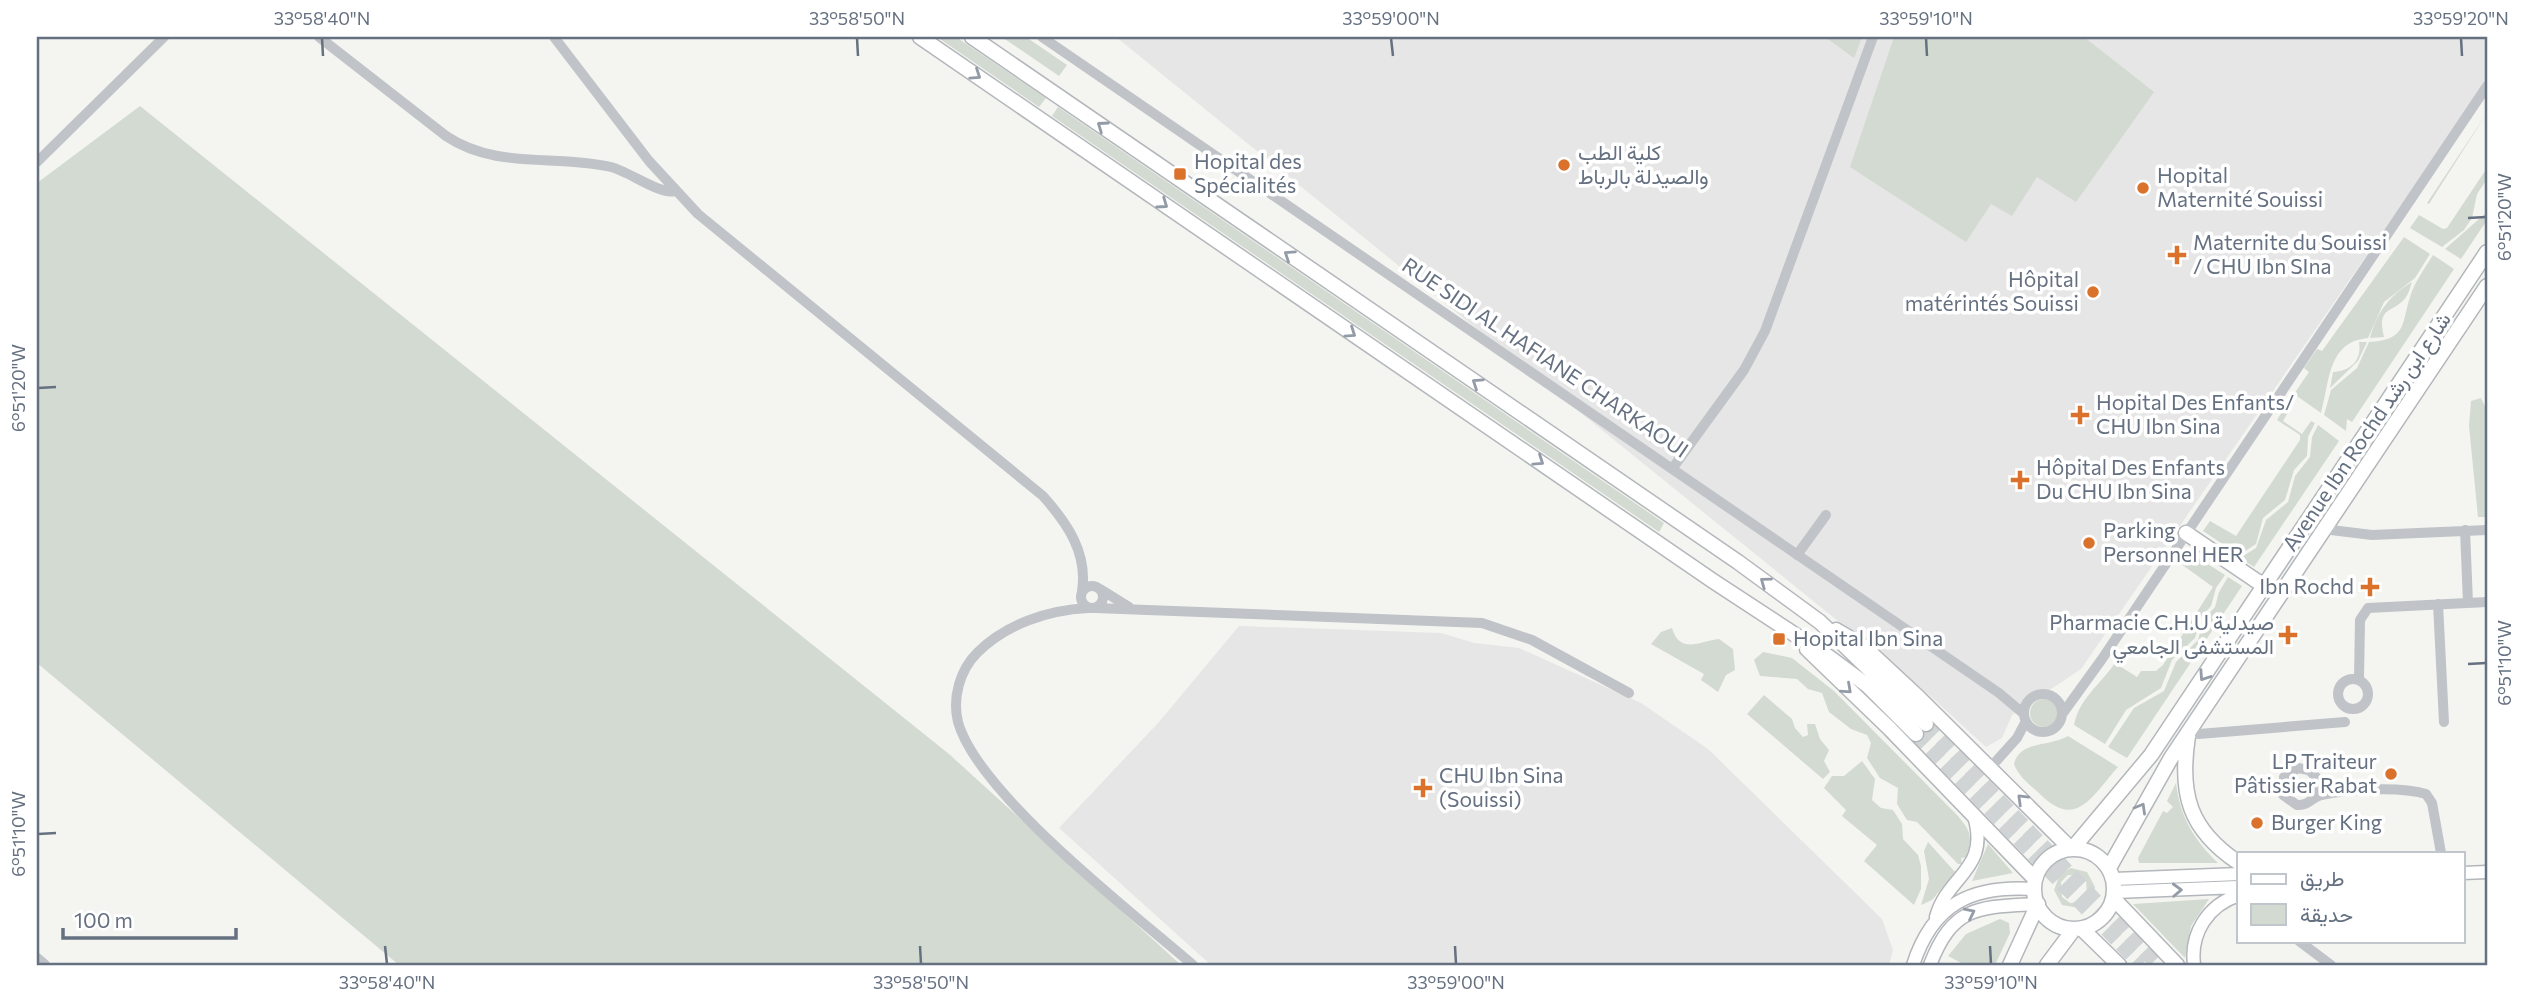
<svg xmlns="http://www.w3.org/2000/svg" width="2524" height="1002" viewBox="0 0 2524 1002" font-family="Commissioner,Vazirmatn,sans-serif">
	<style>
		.built { fill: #e5e6e5 }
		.green { fill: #d3dad1; fill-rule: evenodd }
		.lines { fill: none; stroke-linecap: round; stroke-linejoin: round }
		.primary-tunnel { stroke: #d0d4d5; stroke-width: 14; stroke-dasharray: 14 7; stroke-linecap: butt }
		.secondary-casing { stroke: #b3b6bb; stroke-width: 15 }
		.primary-casing { stroke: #b3b6bb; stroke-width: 17 }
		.minor { stroke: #c0c3c7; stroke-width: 10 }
		.tertiary { stroke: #c0c3c7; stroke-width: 12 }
		.secondary { stroke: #fff; stroke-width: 12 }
		.primary { stroke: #fff; stroke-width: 14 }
		.oneway { stroke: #939ba7 }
		.ticks { fill: none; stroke: #657081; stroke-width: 2.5 }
		.poi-dot { fill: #db722c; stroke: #fff; stroke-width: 2.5 }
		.labels { text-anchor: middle; stroke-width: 7; stroke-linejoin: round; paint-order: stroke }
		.poi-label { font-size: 21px; fill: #657081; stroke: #fff; text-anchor: start }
		.street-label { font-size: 21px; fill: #657081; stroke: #fff }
		.neatline { fill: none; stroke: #657081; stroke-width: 2.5 }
		.ticks-label { font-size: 18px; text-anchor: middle; fill: #657081 }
	</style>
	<rect width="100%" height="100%" fill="#f4f5f1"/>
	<path class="built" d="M 1116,37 L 2487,37 L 2487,81 L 2081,669 L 2012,715 L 2002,738 L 1986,747 L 1927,693 Z
		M 1239,626 L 1441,633 L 1474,643 L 1519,648 L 1641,703 L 1708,749 L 1882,919 L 1893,950 L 1889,965 L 1211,965 L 1059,828 L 1159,722 Z"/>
	<path class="green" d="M 937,37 L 956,37 L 1046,98 L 1039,107 Z
		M 1002,37 L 1026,37 L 1067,65 L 1059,76 Z
		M 1825,37 L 1862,37 L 1854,58 Z
		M 1894,37 L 2084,37 L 2154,92 L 2076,202 L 2037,177 L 2012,216 L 1991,204 L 1966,242 L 1850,167 Z
		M 140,106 L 949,754 L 1181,965 L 399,965 L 37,663 L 37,183 Z
		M 1058,107 L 1664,523 L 1659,532 L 1052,116 Z
		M 2487,113 L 2429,204 L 2427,203 Z
		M 2487,168 L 2487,179 L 2477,194 L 2472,218 L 2464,230 L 2442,247 L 2410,228 L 2419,215 L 2443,229 L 2447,228 Z
		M 2487,212 L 2487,220 L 2461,259 L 2445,249 Z
		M 2404,237 L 2430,254 L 2415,278 L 2384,302 L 2368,338 C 2327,342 2330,382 2321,413 L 2294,394 L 2309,372 L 2304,368 L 2317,349 L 2322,351 Z
		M 2433,255 L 2454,269 L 2352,422 L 2347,419 L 2346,431 L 2324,415 L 2331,390 L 2357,368 L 2369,342 C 2408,340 2401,323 2411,294 C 2416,280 2425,268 2433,255 Z
		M 2412,282 C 2410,287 2409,293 2406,297 C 2394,314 2376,305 2384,337 L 2370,338 C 2377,312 2390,295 2412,282 Z
		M 2359,342 L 2367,342 L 2358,361 L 2330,388 L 2333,372 C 2351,371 2362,360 2359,342 Z
		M 2481,398 L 2487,411 L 2487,517 L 2478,517 L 2469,426 L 2471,401 Z
		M 2287,404 L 2291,407 L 2283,421 L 2302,434 L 2311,421 L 2315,423 L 2308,437 L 2307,456 L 2294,470 L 2285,500 L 2263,518 L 2256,544 L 2239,555 L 2203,531 L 2210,521 L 2236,536 L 2300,440 L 2300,435 L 2277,420 Z
		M 2318,425 L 2339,441 L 2254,567 L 2240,558 L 2256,548 L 2266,520 L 2288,502 L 2295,476 L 2310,457 L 2312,437 Z
		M 2189,552 L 2225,575 L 2216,588 L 2211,606 L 2201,617 L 2195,638 L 2172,660 L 2161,688 L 2126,710 L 2105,744 L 2074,725 C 2079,699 2099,686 2115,663 L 2137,677 L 2141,671 L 2156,671 L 2163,665 L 2213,587 L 2181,564 Z
		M 2228,577 L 2242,586 L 2127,758 L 2108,747 L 2134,708 L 2164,691 L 2176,662 L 2198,640 L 2204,619 L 2215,607 L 2219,592 Z
		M 1672,628 C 1680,655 1700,641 1719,639 L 1733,649 L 1735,670 L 1726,675 L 1718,692 L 1701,680 L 1704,674 L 1651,644 L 1661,632 Z
		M 1763,652 L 1792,658 L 1834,691 L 1955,813 C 1970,829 1974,837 1966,857 L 1961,858 L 1962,864 L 1958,864 L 1917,822 L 1907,820 L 1897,804 L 1898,788 L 1880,778 L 1867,758 L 1871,743 L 1867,735 L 1851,729 L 1829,712 L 1822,693 L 1808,689 L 1797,679 L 1760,676 L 1754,660 Z
		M 1764,695 L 1792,719 L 1795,728 L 1803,737 L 1808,735 L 1807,724 L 1815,724 L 1820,739 L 1829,750 L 1824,761 L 1830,772 L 1823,779 L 1747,714 Z
		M2030 713a14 14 0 1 1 28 0a14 14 0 1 1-28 0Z
		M 2068,736 L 2118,767 C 2092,796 2076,831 2039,793 C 2030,785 2018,776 2014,764 C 2020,740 2050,747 2068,736 Z
		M 1862,761 L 1875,779 L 1872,800 L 1881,808 L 1893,810 L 1902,824 L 1903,839 L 1918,855 L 1921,866 L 1921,889 L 1914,905 L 1864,861 L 1877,845 L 1842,816 L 1846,810 L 1824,788 L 1832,776 L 1844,776 Z
		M 2176,783 C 2180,817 2194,840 2218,863 L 2139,863 L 2138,858 L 2163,811 L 2167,813 L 2173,807 L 2167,801 Z
		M 1928,842 L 1955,872 L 1932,900 L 1921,905 L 1929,879 L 1924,851 Z
		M 1988,844 L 2013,873 L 1972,881 Z
		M 2071,868 L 2087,872 L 2095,887 L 2093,898 L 2079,908 L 2062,905 L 2054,890 L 2060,874 ZM 2068,875 L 2078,875 L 2086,880 L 2087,895 L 2080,902 L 2070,903 L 2062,897 L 2061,882 Z
		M 2209,899 L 2191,926 L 2185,958 L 2133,904 Z
		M 2000,919 L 2009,923 L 2010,933 L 1995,965 L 1965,965 L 1948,956 L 1966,934 Z"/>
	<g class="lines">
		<path class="primary-tunnel" d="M 1926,724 L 2158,965
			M 1916,734 L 2141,965"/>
		<g class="secondary-casing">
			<path id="secondary" d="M 2463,873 L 2487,872
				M 2114,879 L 2239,874
				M 2115,892 L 2239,887
				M 1936,917 C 1948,874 1990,870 1974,816
				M 1913,965 C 1933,903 1972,885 2034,889
				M 1930,965 C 1953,905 1979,907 2037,904
				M 2194,965 C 2190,933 2208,905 2239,895"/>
		</g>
		<g class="primary-casing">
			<path id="primary" d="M 920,37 L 1713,581 L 1829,657 L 1868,686 L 1916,734
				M 972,37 L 1738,562 L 1820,622 L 1926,724
				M 2186,533 L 2264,586
				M 1836,630 L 1863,646 L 1919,698 L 2070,848
				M 1807,649 L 1890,729 L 2035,879
				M 2188,736 C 2179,794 2189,830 2239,863
				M 2073,848 L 2151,755 L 2487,252
				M2034 889a40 40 0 1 1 80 0a40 40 0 1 1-80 0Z
				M 2109,868 L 2171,758 L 2487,286
				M 2114,899 L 2177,965
				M 2082,929 L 2119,965
				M 2010,965 L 2038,904
				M 2047,965 L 2074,929"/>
		</g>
		<path class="minor" d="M 319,37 L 446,136 C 497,170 554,154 611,167 C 628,171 662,196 675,191
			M 554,37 L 649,161 L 698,214 L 1043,496 C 1067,523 1088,553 1082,591
			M 1042,37 L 1999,693 L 2024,714
			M 37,162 L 164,37
			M 1672,469 L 1744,370 L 1765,331 L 1873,37
			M 2323,529 L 2372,535 L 2487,530
			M 2465,530 L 2468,603
			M 1797,555 L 1826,515
			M1081 597a11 11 0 1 1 22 0a11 11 0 1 1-22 0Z
			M 1100,589 L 1129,607
			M 2438,604 L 2444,722
			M 1088,608 C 1048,610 1006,624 977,653 C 960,670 952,698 958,722 C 978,794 1133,913 1193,965
			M 1095,608 L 1482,623 L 1532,640 L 1629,693
			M2338 694a15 15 0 1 1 30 0a15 15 0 1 1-30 0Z
			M 2359,679 L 2360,620 L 2368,608 L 2487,602
			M2024 713a19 19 0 1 1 38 0a19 19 0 1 1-38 0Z
			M 2063,713 L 2102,659 L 2487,86
			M 2189,732 L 2199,734 L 2345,722
			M 1990,768 L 2017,738 L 2026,721
			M 2317,795 L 2317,778 L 2309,770 L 2298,768 L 2284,777 L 2283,795 L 2297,805 C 2309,806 2312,797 2321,795 C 2349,789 2400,786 2426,794 L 2432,803 L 2441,853
			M 2299,941 L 2331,965"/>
		<path class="tertiary" d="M 37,959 L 44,965"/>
		<use href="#secondary" class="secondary"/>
		<use href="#primary" class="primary"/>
	</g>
	<defs><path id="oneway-chevron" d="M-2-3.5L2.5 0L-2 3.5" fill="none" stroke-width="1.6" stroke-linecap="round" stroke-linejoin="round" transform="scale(1.75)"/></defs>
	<g class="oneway">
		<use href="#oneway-chevron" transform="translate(976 75) rotate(34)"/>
		<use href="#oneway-chevron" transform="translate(1102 126) rotate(-145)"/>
		<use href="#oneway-chevron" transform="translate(1163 204) rotate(35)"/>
		<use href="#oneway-chevron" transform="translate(1289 255) rotate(-146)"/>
		<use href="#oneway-chevron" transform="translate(1351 333) rotate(34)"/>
		<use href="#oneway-chevron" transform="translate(1477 383) rotate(-146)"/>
		<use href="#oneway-chevron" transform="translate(1539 461) rotate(34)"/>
		<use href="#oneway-chevron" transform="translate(1765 582) rotate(-144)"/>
		<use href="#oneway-chevron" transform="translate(2204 676) rotate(124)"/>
		<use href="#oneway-chevron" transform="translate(1847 689) rotate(42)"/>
		<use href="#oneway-chevron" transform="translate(2022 799) rotate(-136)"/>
		<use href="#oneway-chevron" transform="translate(2141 808) rotate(-60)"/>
		<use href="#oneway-chevron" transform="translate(2177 890) rotate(-2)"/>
		<use href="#oneway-chevron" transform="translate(1970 913) rotate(-26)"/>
	</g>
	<path class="ticks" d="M 322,38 L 323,56M 857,38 L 858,56M 1391,38 L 1393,56M 1926,38 L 1927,56M 2461,38 L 2462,56M 2468,218 L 2486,217M 38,388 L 56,387M 2468,664 L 2486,663M 38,834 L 56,833M 385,946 L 387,964M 920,946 L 921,964M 1455,946 L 1456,964M 1990,946 L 1991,964"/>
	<g class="poi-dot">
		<circle cx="1564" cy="165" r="7"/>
		<rect x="1173" y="167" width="14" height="14" rx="3.5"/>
		<circle cx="2143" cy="188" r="7"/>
		<path d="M2173.5 244.5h7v7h7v7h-7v7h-7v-7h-7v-7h7z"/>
		<circle cx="2093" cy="292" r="7"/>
		<path d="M2076.5 404.5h7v7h7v7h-7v7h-7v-7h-7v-7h7z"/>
		<path d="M2016.5 469.5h7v7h7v7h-7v7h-7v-7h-7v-7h7z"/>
		<circle cx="2089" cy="543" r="7"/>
		<path d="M2366.5 576.5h7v7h7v7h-7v7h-7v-7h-7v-7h7z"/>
		<path d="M2284.5 624.5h7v7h7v7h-7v7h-7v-7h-7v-7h7z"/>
		<rect x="1772" y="632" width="14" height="14" rx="3.5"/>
		<circle cx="2391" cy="774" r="7"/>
		<path d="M1419.5 777.5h7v7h7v7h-7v7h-7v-7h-7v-7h7z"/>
		<circle cx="2257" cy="823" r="7"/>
	</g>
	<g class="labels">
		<g class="poi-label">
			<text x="1578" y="160">كلية الطب<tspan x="1578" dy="24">والصيدلة بالرباط</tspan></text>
			<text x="1194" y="169">Hopital des<tspan x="1194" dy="24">Spécialités</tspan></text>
			<text x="2157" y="183">Hopital<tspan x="2157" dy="24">Maternité Souissi</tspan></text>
			<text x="2193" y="250">Maternite du Souissi<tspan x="2193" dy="24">/ CHU Ibn SIna</tspan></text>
			<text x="2079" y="287" text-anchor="end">Hôpital<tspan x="2079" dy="24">matérintés Souissi</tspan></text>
			<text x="2096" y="410">Hopital Des Enfants/<tspan x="2096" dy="24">CHU Ibn Sina</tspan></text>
			<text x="2036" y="475">Hôpital Des Enfants<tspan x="2036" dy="24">Du CHU Ibn Sina</tspan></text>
			<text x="2103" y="538">Parking<tspan x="2103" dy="24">Personnel HER</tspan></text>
			<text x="2354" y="594" text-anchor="end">Ibn Rochd</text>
			<text x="2274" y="630" text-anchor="end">Pharmacie C.H.U صيدلية<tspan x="2274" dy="24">المستشفى الجامعي</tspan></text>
			<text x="1793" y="646">Hopital Ibn Sina</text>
			<text x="2377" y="769" text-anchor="end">LP Traiteur<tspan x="2377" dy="24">Pâtissier Rabat</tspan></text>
			<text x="1439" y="783">CHU Ibn Sina<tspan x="1439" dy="24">(Souissi)</tspan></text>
			<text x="2271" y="830">Burger King</text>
		</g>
		<g class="street-label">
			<text transform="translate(1545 358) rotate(34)" y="7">RUE SIDI AL HAFIANE CHARKAOUI</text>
			<text transform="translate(2367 432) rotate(-56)" y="7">Avenue Ibn Rochd شارع ابن رشد</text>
		</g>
	</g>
	<rect width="2524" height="1002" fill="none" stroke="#ffffff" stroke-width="77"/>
	<rect x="2237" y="852" width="228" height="91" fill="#ffffff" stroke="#c1c6cd" stroke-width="2"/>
	<rect x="2251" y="874" width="35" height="10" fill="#ffffff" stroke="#c1c6cd" stroke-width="2"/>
	<text x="2300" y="886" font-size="21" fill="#657081">طريق</text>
	<rect x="2251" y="904" width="35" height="21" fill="#d3dad1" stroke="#c1c6cd" stroke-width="2"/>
	<text x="2300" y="922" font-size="21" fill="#657081">حديقة</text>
	<path d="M63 928v10h173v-10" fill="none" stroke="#657081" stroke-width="3.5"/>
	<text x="74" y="928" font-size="21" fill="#657081" stroke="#ffffff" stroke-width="5" paint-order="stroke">100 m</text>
	<rect x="38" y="38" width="2448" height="926" class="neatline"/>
	<g class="ticks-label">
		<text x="322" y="25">33°58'40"N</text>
		<text x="857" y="25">33°58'50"N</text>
		<text x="1391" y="25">33°59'00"N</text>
		<text x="1926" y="25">33°59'10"N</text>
		<text x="2461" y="25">33°59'20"N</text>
		<text transform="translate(2505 217) rotate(-90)" y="6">6°51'20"W</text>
		<text transform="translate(19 388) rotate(-90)" y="6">6°51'20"W</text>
		<text transform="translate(2505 663) rotate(-90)" y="6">6°51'10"W</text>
		<text transform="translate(19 834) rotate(-90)" y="6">6°51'10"W</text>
		<text x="387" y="989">33°58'40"N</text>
		<text x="921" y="989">33°58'50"N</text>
		<text x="1456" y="989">33°59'00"N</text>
		<text x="1991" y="989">33°59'10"N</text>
	</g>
</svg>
